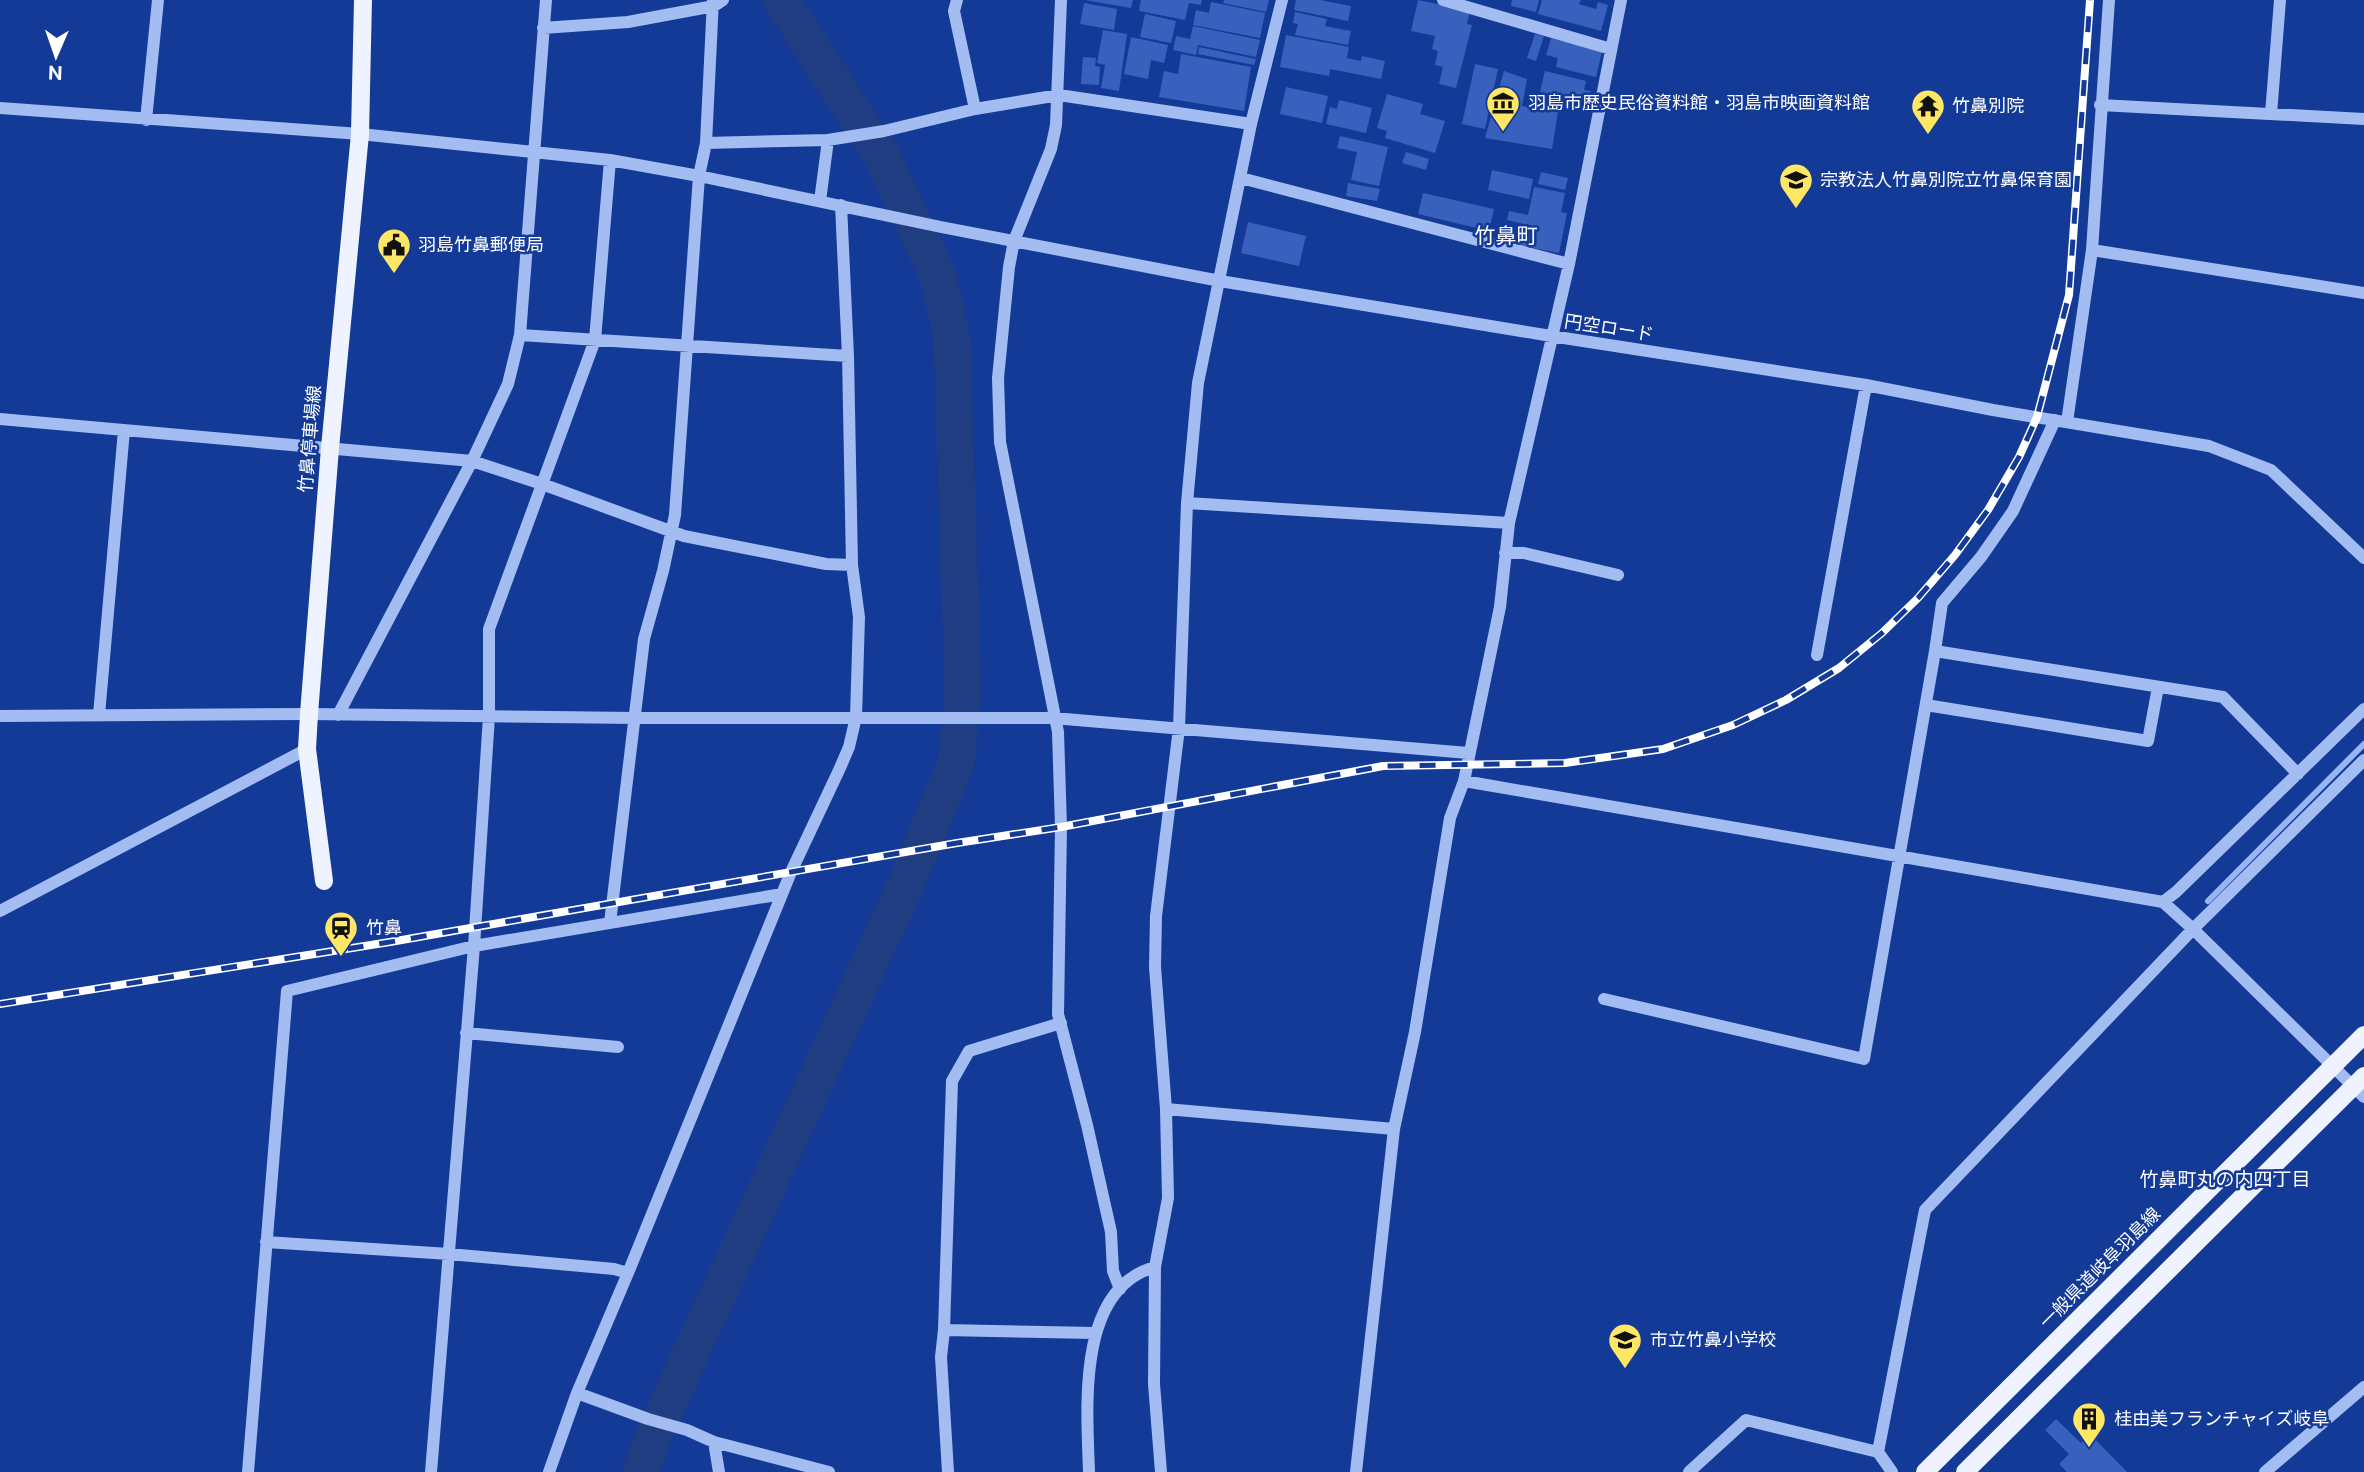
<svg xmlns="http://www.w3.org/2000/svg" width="2364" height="1472" viewBox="0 0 2364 1472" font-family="'Public Sans','Noto Sans JP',sans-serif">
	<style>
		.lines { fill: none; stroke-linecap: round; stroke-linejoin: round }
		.stream { stroke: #95b5f5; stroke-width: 6 }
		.river { stroke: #203d82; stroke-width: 37 }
		.building { fill: #3761bc }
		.minor { stroke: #a3bcf2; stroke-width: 12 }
		.major { stroke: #eff3ff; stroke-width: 18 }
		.rail-casing { stroke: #fff; stroke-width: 8 }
		.rail { stroke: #133a96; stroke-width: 5; stroke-dasharray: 16; stroke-linecap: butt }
		.labels { text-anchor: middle; stroke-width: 5; stroke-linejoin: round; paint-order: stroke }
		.poi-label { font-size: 18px; fill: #fff; stroke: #133a96; text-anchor: start }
		.street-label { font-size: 18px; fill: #fff; stroke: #133a96 }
		.neighbourhood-label { font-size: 19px; fill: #fff; stroke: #133a96 }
		.quarter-label { font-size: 21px; fill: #fff; stroke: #133a96 }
	</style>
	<rect width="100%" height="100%" fill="#133a96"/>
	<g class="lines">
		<path class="stream" d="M 2208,901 L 2364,744"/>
		<path class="river" d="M 641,1472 L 654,1434 L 910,875 L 956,763 L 963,692 L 952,338 L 938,276 L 882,156 L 781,0"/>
	</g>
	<path class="building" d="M 1085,0 L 1133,0 L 1131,8 Z
		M 1141,0 L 1202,0 L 1201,5 L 1189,3 L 1185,20 L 1139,11 Z
		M 1224,0 L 1269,0 L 1266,12 L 1223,3 Z
		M 1296,0 L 1320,0 L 1351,6 L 1348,21 L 1294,10 Z
		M 1418,0 L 1470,11 L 1467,24 L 1472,25 L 1456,88 L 1439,84 L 1443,67 L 1435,65 L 1438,51 L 1432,49 L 1435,36 L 1411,31 Z
		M 1512,0 L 1539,0 L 1536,12 L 1511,6 Z
		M 1542,0 L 1581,0 L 1579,4 L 1596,9 L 1598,2 L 1608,5 L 1601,31 L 1538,14 Z
		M 1211,2 L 1265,13 L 1260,38 L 1193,25 L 1196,10 L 1209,13 Z
		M 1084,3 L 1117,9 L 1114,30 L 1080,24 Z
		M 1295,12 L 1327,19 L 1325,26 L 1351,31 L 1348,45 L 1295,35 L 1298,24 L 1293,23 Z
		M 1145,14 L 1176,21 L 1171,43 L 1140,37 Z
		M 1193,26 L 1260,40 L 1256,57 L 1198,45 L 1196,55 L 1173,50 L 1176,36 L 1190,39 Z
		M 1103,30 L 1127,34 L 1119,91 L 1101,88 L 1105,65 L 1097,63 Z
		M 1535,34 L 1544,36 L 1536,61 L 1527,58 Z
		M 1286,35 L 1349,47 L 1347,58 L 1361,61 L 1362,56 L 1385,61 L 1381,79 L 1330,69 L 1329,76 L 1280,67 Z
		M 1131,37 L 1168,45 L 1164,63 L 1151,60 L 1148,79 L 1124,74 Z
		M 1551,38 L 1602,51 L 1596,77 L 1556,67 L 1558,58 L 1546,55 Z
		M 1199,47 L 1256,59 L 1254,65 L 1198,54 Z
		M 1181,54 L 1251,67 L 1244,111 L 1159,97 L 1164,71 L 1178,74 Z
		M 1083,57 L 1096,58 L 1095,66 L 1100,67 L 1099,85 L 1081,84 Z
		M 1475,64 L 1498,69 L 1485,129 L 1462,124 Z
		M 1504,71 L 1527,79 L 1522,106 L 1558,112 L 1552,149 L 1485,138 Z
		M 1545,71 L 1586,81 L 1584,90 L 1591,91 L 1588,104 L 1540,92 Z
		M 1286,87 L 1328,96 L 1322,123 L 1280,114 Z
		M 1387,94 L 1423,104 L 1420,114 L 1445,121 L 1435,153 L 1385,138 L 1387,131 L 1377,128 Z
		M 1339,100 L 1372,108 L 1366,133 L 1326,124 L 1330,107 L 1337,109 Z
		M 1340,136 L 1388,147 L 1379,186 L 1351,180 L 1357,152 L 1337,148 Z
		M 1406,152 L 1429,159 L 1426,170 L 1402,163 Z
		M 1492,170 L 1533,179 L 1529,199 L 1488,190 Z
		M 1541,172 L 1568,178 L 1565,190 L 1538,184 Z
		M 1348,183 L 1380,189 L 1377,201 L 1346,196 Z
		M 1534,187 L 1565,193 L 1561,212 L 1567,213 L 1559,253 L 1503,242 L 1505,233 L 1523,236 L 1524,232 L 1531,234 L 1533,226 L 1507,220 L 1509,211 L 1528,215 Z
		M 1423,193 L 1494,209 L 1489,231 L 1418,214 Z
		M 1248,222 L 1306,236 L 1299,266 L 1241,253 Z
		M 2056,1419 L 2081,1443 L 2090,1434 L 2127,1472 L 2067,1472 L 2059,1464 L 2069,1454 L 2045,1430 Z"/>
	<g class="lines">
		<path class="minor" d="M 957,0 L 954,11 L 975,109
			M 1061,0 L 1056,125 L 1051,149 L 1014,241 L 1009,267 L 998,378 L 1000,442 L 1058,732 L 1061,827 L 1058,1014 L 1087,1125 L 1111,1232 L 1113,1271 L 1120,1289
			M 1443,0 L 1611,49
			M 543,28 L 628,22 L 714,6 L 723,0
			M 2100,105 L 2364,119
			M 0,108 L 360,134 L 610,160 L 699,176 L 941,227 L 1220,281 L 1551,336 L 1866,385 L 1993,410 L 2209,446 L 2271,470 L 2364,558
			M 2271,114 L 2280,0
			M 146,120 L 158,0
			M 706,143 L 713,0
			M 1241,178 L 1569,264
			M 820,201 L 828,140
			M 2092,250 L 2364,293
			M 520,335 L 848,356
			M 0,419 L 472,461 L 542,484 L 684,536 L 826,564 L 852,565
			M 2067,422 L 2092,250 L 2109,0
			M 1187,503 L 1509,523
			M 1505,553 L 1524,553 L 1618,575
			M 1935,651 L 1942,603 L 1981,557 L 2013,511 L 2055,420
			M 1817,655 L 1866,385
			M 1926,705 L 2148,741 L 2158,687
			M 99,715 L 124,430
			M 338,715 L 472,461 L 508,384 L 520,335 L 546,0
			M 0,716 L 309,714 L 635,718 L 1053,718 L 1468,753
			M 1464,781 L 2163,902 L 2193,929 L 2364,1097
			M 2163,902 L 2176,892 L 2364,709
			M 0,911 L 307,749
			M 610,923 L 644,639 L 663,571 L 675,515 L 699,176 L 706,143 L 828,140 L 884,131 L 975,109 L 1059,95 L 1251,124
			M 1604,999 L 1864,1059 L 1935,651 L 2223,697 L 2298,774
			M 466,1033 L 618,1047
			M 1166,1109 L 1394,1129
			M 266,1242 L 449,1254 L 614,1269 L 628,1273
			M 944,1330 L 952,1081 L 969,1051 L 1061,1023
			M 577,1393 L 648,1419 L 687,1430 L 714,1442 L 829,1472
			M 714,1442 L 719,1472
			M 1878,1452 L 1925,1210 L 2193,929 L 2364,760
			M 248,1472 L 287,991 L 474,946 L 782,894
			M 431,1472 L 474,946 L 489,716 L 489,629 L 595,340 L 610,160
			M 549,1472 L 577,1393 L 628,1273 L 791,872 L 840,768 L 849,747 L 856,717 L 859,617 L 852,565 L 848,356 L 841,205
			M 948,1472 L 941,1357 L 944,1330 L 1095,1333
			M 1089,1472 C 1087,1408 1076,1289 1155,1267
			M 1161,1472 L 1154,1384 L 1155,1267 L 1168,1198 L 1166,1109 L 1155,967 L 1156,916 L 1179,728 L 1187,503 L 1198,383 L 1251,124 L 1282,0
			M 1356,1472 L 1394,1129 L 1415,1032 L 1450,818 L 1464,781 L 1500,607 L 1509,523 L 1569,264 L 1621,0
			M 1689,1472 L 1746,1420 L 1878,1452 L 1892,1472
			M 2265,1472 L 2364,1387"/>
		<path class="major" d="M 324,881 L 307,749 L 309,714 L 330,448 L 360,134 L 363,0
			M 1925,1472 L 2364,1035
			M 1965,1472 L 2364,1076"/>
		<g class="rail-casing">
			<path id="rail" d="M 0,1004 L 396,941 L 957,843 L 1061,827 L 1383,766 L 1565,763 L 1663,749 L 1733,725 L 1786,700 L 1839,668 L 1882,633 L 1918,598 L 1955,555 L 1988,510 L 2019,457 L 2037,417 L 2069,295 L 2090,0"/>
		</g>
		<use href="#rail" class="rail"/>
	</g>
	<defs>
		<g id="museum-pin" transform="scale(1.75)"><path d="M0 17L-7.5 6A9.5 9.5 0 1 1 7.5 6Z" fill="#ffe765" stroke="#133a96"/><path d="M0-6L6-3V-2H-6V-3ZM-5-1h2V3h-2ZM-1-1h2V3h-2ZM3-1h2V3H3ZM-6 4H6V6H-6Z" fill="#111"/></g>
		<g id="temple-pin" transform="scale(1.75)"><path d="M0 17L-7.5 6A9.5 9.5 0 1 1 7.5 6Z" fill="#ffe765" stroke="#133a96"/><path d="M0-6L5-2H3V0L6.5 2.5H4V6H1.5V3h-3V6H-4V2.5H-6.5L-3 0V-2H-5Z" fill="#111"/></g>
		<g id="school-pin" transform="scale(1.75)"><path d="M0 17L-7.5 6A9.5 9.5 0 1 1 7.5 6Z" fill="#ffe765" stroke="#133a96"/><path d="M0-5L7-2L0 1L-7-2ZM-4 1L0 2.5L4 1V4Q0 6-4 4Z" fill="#111"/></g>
		<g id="civic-pin" transform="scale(1.75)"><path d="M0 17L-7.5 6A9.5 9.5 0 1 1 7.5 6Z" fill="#ffe765" stroke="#133a96"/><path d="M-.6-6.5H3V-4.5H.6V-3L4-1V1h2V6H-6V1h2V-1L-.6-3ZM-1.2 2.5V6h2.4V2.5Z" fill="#111"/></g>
		<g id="station-pin" transform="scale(1.75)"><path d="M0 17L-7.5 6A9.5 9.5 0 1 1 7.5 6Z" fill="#ffe765" stroke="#133a96"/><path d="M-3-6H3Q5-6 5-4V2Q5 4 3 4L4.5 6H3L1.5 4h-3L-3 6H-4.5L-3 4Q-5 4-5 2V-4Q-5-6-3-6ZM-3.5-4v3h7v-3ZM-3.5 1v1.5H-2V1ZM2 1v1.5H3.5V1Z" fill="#111"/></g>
		<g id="building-pin" transform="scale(1.75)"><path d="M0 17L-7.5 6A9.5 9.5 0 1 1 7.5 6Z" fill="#ffe765" stroke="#133a96"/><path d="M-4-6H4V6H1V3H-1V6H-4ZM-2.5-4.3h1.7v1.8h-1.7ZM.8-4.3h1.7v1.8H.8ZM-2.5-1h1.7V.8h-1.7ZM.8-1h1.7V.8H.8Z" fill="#111"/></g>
	</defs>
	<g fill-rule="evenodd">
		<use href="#museum-pin" x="1503" y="103"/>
		<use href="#temple-pin" x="1928" y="106"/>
		<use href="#school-pin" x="1796" y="180"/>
		<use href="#civic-pin" x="394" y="245"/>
		<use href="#station-pin" x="341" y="928"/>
		<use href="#school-pin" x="1625" y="1340"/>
		<use href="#building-pin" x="2089" y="1419"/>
	</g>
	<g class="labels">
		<g class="poi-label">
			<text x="1528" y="109">羽島市歴史民俗資料館・羽島市映画資料館</text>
			<text x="1952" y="112">竹鼻別院</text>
			<text x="1820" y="186">宗教法人竹鼻別院立竹鼻保育園</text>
			<text x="418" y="251">羽島竹鼻郵便局</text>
			<text x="366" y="934">竹鼻</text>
			<text x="1650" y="1346">市立竹鼻小学校</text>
			<text x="2114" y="1425">桂由美フランチャイズ岐阜</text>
		</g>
		<g class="street-label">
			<text transform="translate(1609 328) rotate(9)" y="6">円空ロード</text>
			<text transform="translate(310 439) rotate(-85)" y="6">竹鼻停車場線</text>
			<text transform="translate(2100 1268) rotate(-45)" y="6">一般県道岐阜羽島線</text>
		</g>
		<g class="neighbourhood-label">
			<text x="2225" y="1186">竹鼻町丸の内四丁目</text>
		</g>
		<g class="quarter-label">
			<text x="1506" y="243">竹鼻町</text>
		</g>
	</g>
	<g transform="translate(56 56) rotate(182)" stroke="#133a96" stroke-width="5" paint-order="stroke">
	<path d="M0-5L12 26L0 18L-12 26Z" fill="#ffffff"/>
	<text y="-10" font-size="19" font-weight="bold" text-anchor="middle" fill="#ffffff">N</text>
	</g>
</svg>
